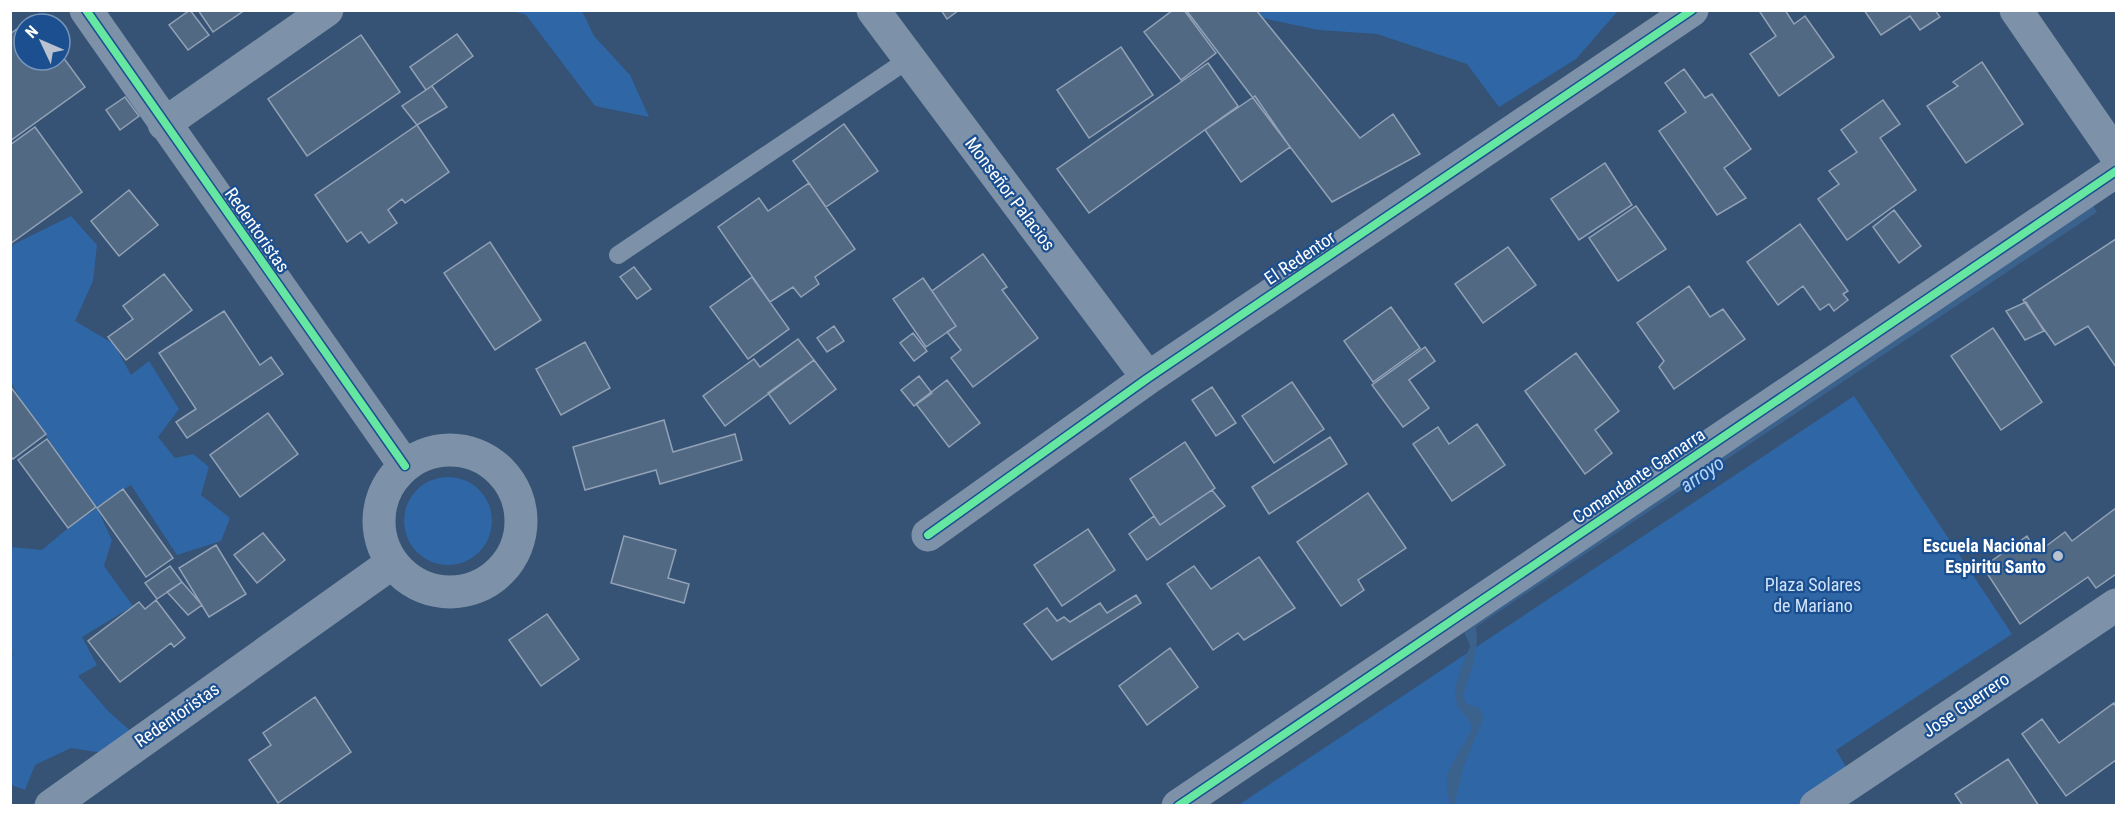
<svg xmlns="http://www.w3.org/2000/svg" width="2127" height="816" viewBox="0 0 2127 816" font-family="'Roboto Condensed',sans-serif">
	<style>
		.green { fill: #2f66a5 }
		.water { fill: #3b618d }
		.building { fill: #526984; stroke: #92a2b6; stroke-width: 1.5 }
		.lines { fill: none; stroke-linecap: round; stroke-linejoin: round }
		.lane { stroke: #7d92a8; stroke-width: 18 }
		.street { stroke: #7d92a8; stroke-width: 33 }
		.cycleway-casing { stroke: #1b4f8f; stroke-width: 11 }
		.cycleway { stroke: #66e7a1; stroke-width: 8 }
		.poi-dot { fill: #b9c2ce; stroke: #1b4f8f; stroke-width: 2 }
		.labels { text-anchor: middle; stroke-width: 4.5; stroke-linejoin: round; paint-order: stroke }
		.street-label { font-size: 18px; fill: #fff; stroke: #1b4f8f }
		.poi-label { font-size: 18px; font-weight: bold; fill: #fff; stroke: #1b4f8f; text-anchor: end }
		.park-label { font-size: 18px; fill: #cfe3fa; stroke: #1b4f8f }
		.water-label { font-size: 20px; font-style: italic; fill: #b5d3f5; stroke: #1b4f8f }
	</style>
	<rect width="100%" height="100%" fill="#365274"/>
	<path class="green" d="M 512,11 L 582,11 L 594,36 L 630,75 L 649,117 L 595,106 L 526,15 Z
		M 1254,11 L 1618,11 L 1576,59 L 1499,107 L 1467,64 L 1377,34 L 1319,30 L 1262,18 Z
		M 71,216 L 97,245 L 93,281 L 75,321 L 114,344 L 131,375 L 149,361 L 179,409 L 158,437 L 175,458 L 193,454 L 209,467 L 201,495 L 230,518 L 221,541 L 177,555 L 131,485 L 96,507 L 19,397 L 11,382 L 10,246 Z
		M 1854,396 L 2012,634 L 1836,750 L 1851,775 L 1802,805 L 1237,806 Z
		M404 521a44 44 0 1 1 88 0a44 44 0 1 1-88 0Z
		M 97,508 L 112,540 L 104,566 L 133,606 L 82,637 L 97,665 L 78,676 L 108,711 L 134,734 L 103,753 L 71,748 L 35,765 L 25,790 L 11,785 L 10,660 L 13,653 L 10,651 L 11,547 L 42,550 L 68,528 Z"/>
	<path class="water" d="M 2093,206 L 2097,212 L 1476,627 C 1480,652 1470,673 1463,696 L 1467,704 L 1479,708 L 1484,717 L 1464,765 L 1454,805 L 1450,805 C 1449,797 1445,786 1447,778 C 1449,763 1471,738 1471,728 C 1471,719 1463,715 1459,708 C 1448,688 1464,665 1470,646 L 1464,632 L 1466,629 Z"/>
	<path class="building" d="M 190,10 L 209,35 L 188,50 L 169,25 Z
		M 198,10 L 245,10 L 213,32 Z
		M 941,10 L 959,10 L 947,19 Z
		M 1173,10 L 1184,10 L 1216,53 L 1181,80 L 1144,32 Z
		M 1186,10 L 1256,10 L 1360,138 L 1393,114 L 1420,154 L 1332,202 Z
		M 1762,10 L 1785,10 L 1794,24 L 1805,16 L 1834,57 L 1779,96 L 1750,54 L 1776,36 L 1760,12 Z
		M 1864,10 L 1935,10 L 1940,17 L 1920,30 L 1910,16 L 1881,35 Z
		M 34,17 L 39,24 L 24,24 Z
		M 24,24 L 24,60 L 60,60 L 60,53 L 85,87 L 10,141 L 10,34 Z
		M 457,34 L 473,56 L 426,90 L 410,67 Z
		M 361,35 L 400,92 L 307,156 L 268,99 Z
		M 1121,47 L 1153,95 L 1089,138 L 1057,90 Z
		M 1982,62 L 2023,124 L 1966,163 L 1927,106 L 1958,86 L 1953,82 Z
		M 1208,63 L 1238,106 L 1089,213 L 1057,169 Z
		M 1684,69 L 1705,98 L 1712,94 L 1751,149 L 1724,168 L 1746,198 L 1717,215 L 1659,131 L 1686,112 L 1665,83 Z
		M 432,86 L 447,107 L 417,125 L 402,106 Z
		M 1255,96 L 1290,147 L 1241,182 L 1205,130 Z
		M 125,97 L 139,116 L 120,130 L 106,110 Z
		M 1883,100 L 1900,124 L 1880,138 L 1916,190 L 1847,240 L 1818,199 L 1839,184 L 1829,171 L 1857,152 L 1841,130 Z
		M 844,124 L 878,171 L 826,207 L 793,161 Z
		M 417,125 L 449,172 L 405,203 L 402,199 L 388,210 L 397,223 L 369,243 L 361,232 L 347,242 L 315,195 Z
		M 35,127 L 82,192 L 10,244 L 10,145 Z
		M 1605,163 L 1632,205 L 1579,240 L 1551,199 Z
		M 809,183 L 855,249 L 815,277 L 819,284 L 801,297 L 793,287 L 770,302 L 718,227 L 759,198 L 768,211 Z
		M 129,190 L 158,225 L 119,256 L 91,221 Z
		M 1636,206 L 1666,249 L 1618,281 L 1589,238 Z
		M 1894,210 L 1921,246 L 1899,263 L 1873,227 Z
		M 1800,224 L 1848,291 L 1843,294 L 1848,300 L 1834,311 L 1829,304 L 1820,310 L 1803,286 L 1778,305 L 1747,262 Z
		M 2116,239 L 2116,367 L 2088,326 L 2055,345 L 2023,300 Z
		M 490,242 L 541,320 L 495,350 L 444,273 Z
		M 1508,247 L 1536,285 L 1483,323 L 1455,284 Z
		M 983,254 L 1007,287 L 1002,290 L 1038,338 L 973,387 L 951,358 L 961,350 L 947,332 L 956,326 L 932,291 Z
		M 634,267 L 651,289 L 637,299 L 620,277 Z
		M 164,274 L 192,310 L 126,360 L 108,337 L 133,319 L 123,306 Z
		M 752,277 L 789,329 L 748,359 L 710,307 Z
		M 923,278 L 956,326 L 926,347 L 893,299 Z
		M 1689,286 L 1710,317 L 1723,309 L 1745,339 L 1674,389 L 1659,367 L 1664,361 L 1637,323 Z
		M 2026,302 L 2044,331 L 2025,340 L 2006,311 Z
		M 1391,307 L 1420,348 L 1373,382 L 1344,341 Z
		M 224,311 L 260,365 L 271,357 L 283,374 L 187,438 L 176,422 L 196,409 L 159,353 Z
		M 834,326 L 844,341 L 827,352 L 817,338 Z
		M 1993,328 L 2042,402 L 2001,430 L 1951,356 Z
		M 913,333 L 927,351 L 914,361 L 900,343 Z
		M 798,339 L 814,360 L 725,426 L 703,396 L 754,359 L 760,367 Z
		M 585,342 L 610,388 L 561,415 L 536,369 Z
		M 1425,347 L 1435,361 L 1409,380 L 1429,408 L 1403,427 L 1372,385 Z
		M 1576,353 L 1619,411 L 1595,430 L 1612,453 L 1585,474 L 1525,391 Z
		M 814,360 L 836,389 L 790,424 L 768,393 Z
		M 919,376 L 932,393 L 914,406 L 901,390 Z
		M 947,380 L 980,423 L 949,447 L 916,404 Z
		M 1292,382 L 1324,429 L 1274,463 L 1242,416 Z
		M 10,386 L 46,434 L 13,459 L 10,456 Z
		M 1212,387 L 1236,423 L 1216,436 L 1192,400 Z
		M 268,413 L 298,454 L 240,497 L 210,455 Z
		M 664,420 L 673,452 L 735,434 L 742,460 L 660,484 L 656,470 L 585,490 L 573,447 Z
		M 1477,424 L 1505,465 L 1452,501 L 1413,444 L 1438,427 L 1449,444 Z
		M 1330,437 L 1347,464 L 1269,514 L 1252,487 Z
		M 47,439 L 96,507 L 68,528 L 18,460 Z
		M 1185,442 L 1215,488 L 1160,525 L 1130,479 Z
		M 123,489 L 173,558 L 146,577 L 97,508 Z
		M 1212,490 L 1225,506 L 1147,560 L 1129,534 L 1154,516 L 1160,525 Z
		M 1368,493 L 1406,548 L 1358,580 L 1364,590 L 1341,606 L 1297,542 Z
		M 2116,508 L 2116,574 L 2096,588 L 2088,577 L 2020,624 L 1983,567 L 2027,536 L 2037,553 L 2065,532 L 2072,541 Z
		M 1088,529 L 1115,570 L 1062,606 L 1034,565 Z
		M 263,533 L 285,560 L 257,583 L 234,555 Z
		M 624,536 L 676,550 L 668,578 L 689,584 L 684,603 L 611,583 Z
		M 216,545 L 246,594 L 209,617 L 179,568 Z
		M 1259,557 L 1295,608 L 1244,640 L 1238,633 L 1213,650 L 1167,584 L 1194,566 L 1211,589 Z
		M 170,566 L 182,582 L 157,599 L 145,583 Z
		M 182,582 L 202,605 L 188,615 L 167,592 Z
		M 1136,595 L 1141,603 L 1052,660 L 1024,624 L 1047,608 L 1057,621 L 1064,617 L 1070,622 L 1100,603 L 1107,613 Z
		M 156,600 L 185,638 L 174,647 L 171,643 L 120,682 L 88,641 L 139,602 L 145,609 Z
		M 547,614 L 579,659 L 541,686 L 509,640 Z
		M 1170,648 L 1198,687 L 1147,725 L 1119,686 Z
		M 315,697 L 351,752 L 278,803 L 249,760 L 271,745 L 263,733 Z
		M 2114,703 L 2116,707 L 2116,760 L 2066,796 L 2022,734 L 2042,719 L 2059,743 Z
		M 2008,759 L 2039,806 L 1963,806 L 1955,794 Z"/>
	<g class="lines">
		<path class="lane" d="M 618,255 L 909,59"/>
		<path class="street" d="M 86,10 L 405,466
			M 873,10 L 1148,378
			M 2016,10 L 2116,155
			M 164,124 L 327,10
			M379 521a71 71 0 1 1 142 0a71 71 0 1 1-142 0Z
			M 928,535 L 1148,378 L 1692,10
			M 51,806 L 392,563
			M 1178,806 L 2116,171
			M 1816,806 L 2116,605"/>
		<g class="cycleway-casing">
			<path id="cycleway" d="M 86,10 L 405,466
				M 928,535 L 1148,378 L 1692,10
				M 1178,806 L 2116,171"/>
		</g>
		<use href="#cycleway" class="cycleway"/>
	</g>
	<circle class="poi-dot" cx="2058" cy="556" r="6"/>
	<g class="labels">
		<g class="street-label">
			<text transform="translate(1010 194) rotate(53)" y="6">Monseñor Palacios</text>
			<text transform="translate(257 230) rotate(55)" y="6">Redentoristas</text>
			<text transform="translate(1300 258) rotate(-34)" y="6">El Redentor</text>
			<text transform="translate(1639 476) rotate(-34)" y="6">Comandante Gamarra</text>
			<text transform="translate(1966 705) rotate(-34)" y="6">Jose Guerrero</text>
			<text transform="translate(177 715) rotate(-35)" y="6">Redentoristas</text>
		</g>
		<g class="poi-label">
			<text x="2046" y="552">Escuela Nacional<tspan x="2046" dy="21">Espiritu Santo</tspan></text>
		</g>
		<g class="park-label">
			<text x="1813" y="591">Plaza Solares<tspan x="1813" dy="21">de Mariano</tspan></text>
		</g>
		<g class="water-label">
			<text transform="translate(1702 474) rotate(-34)" y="7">arroyo</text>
		</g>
	</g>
	<rect width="2127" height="816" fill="none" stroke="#ffffff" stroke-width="24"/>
	<g transform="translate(42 42) rotate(314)"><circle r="28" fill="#1b4f8f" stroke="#7695bc" stroke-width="1.5"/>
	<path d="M0-4.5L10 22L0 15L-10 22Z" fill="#b9c2ce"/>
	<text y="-9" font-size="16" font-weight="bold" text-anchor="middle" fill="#ffffff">N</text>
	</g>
</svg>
